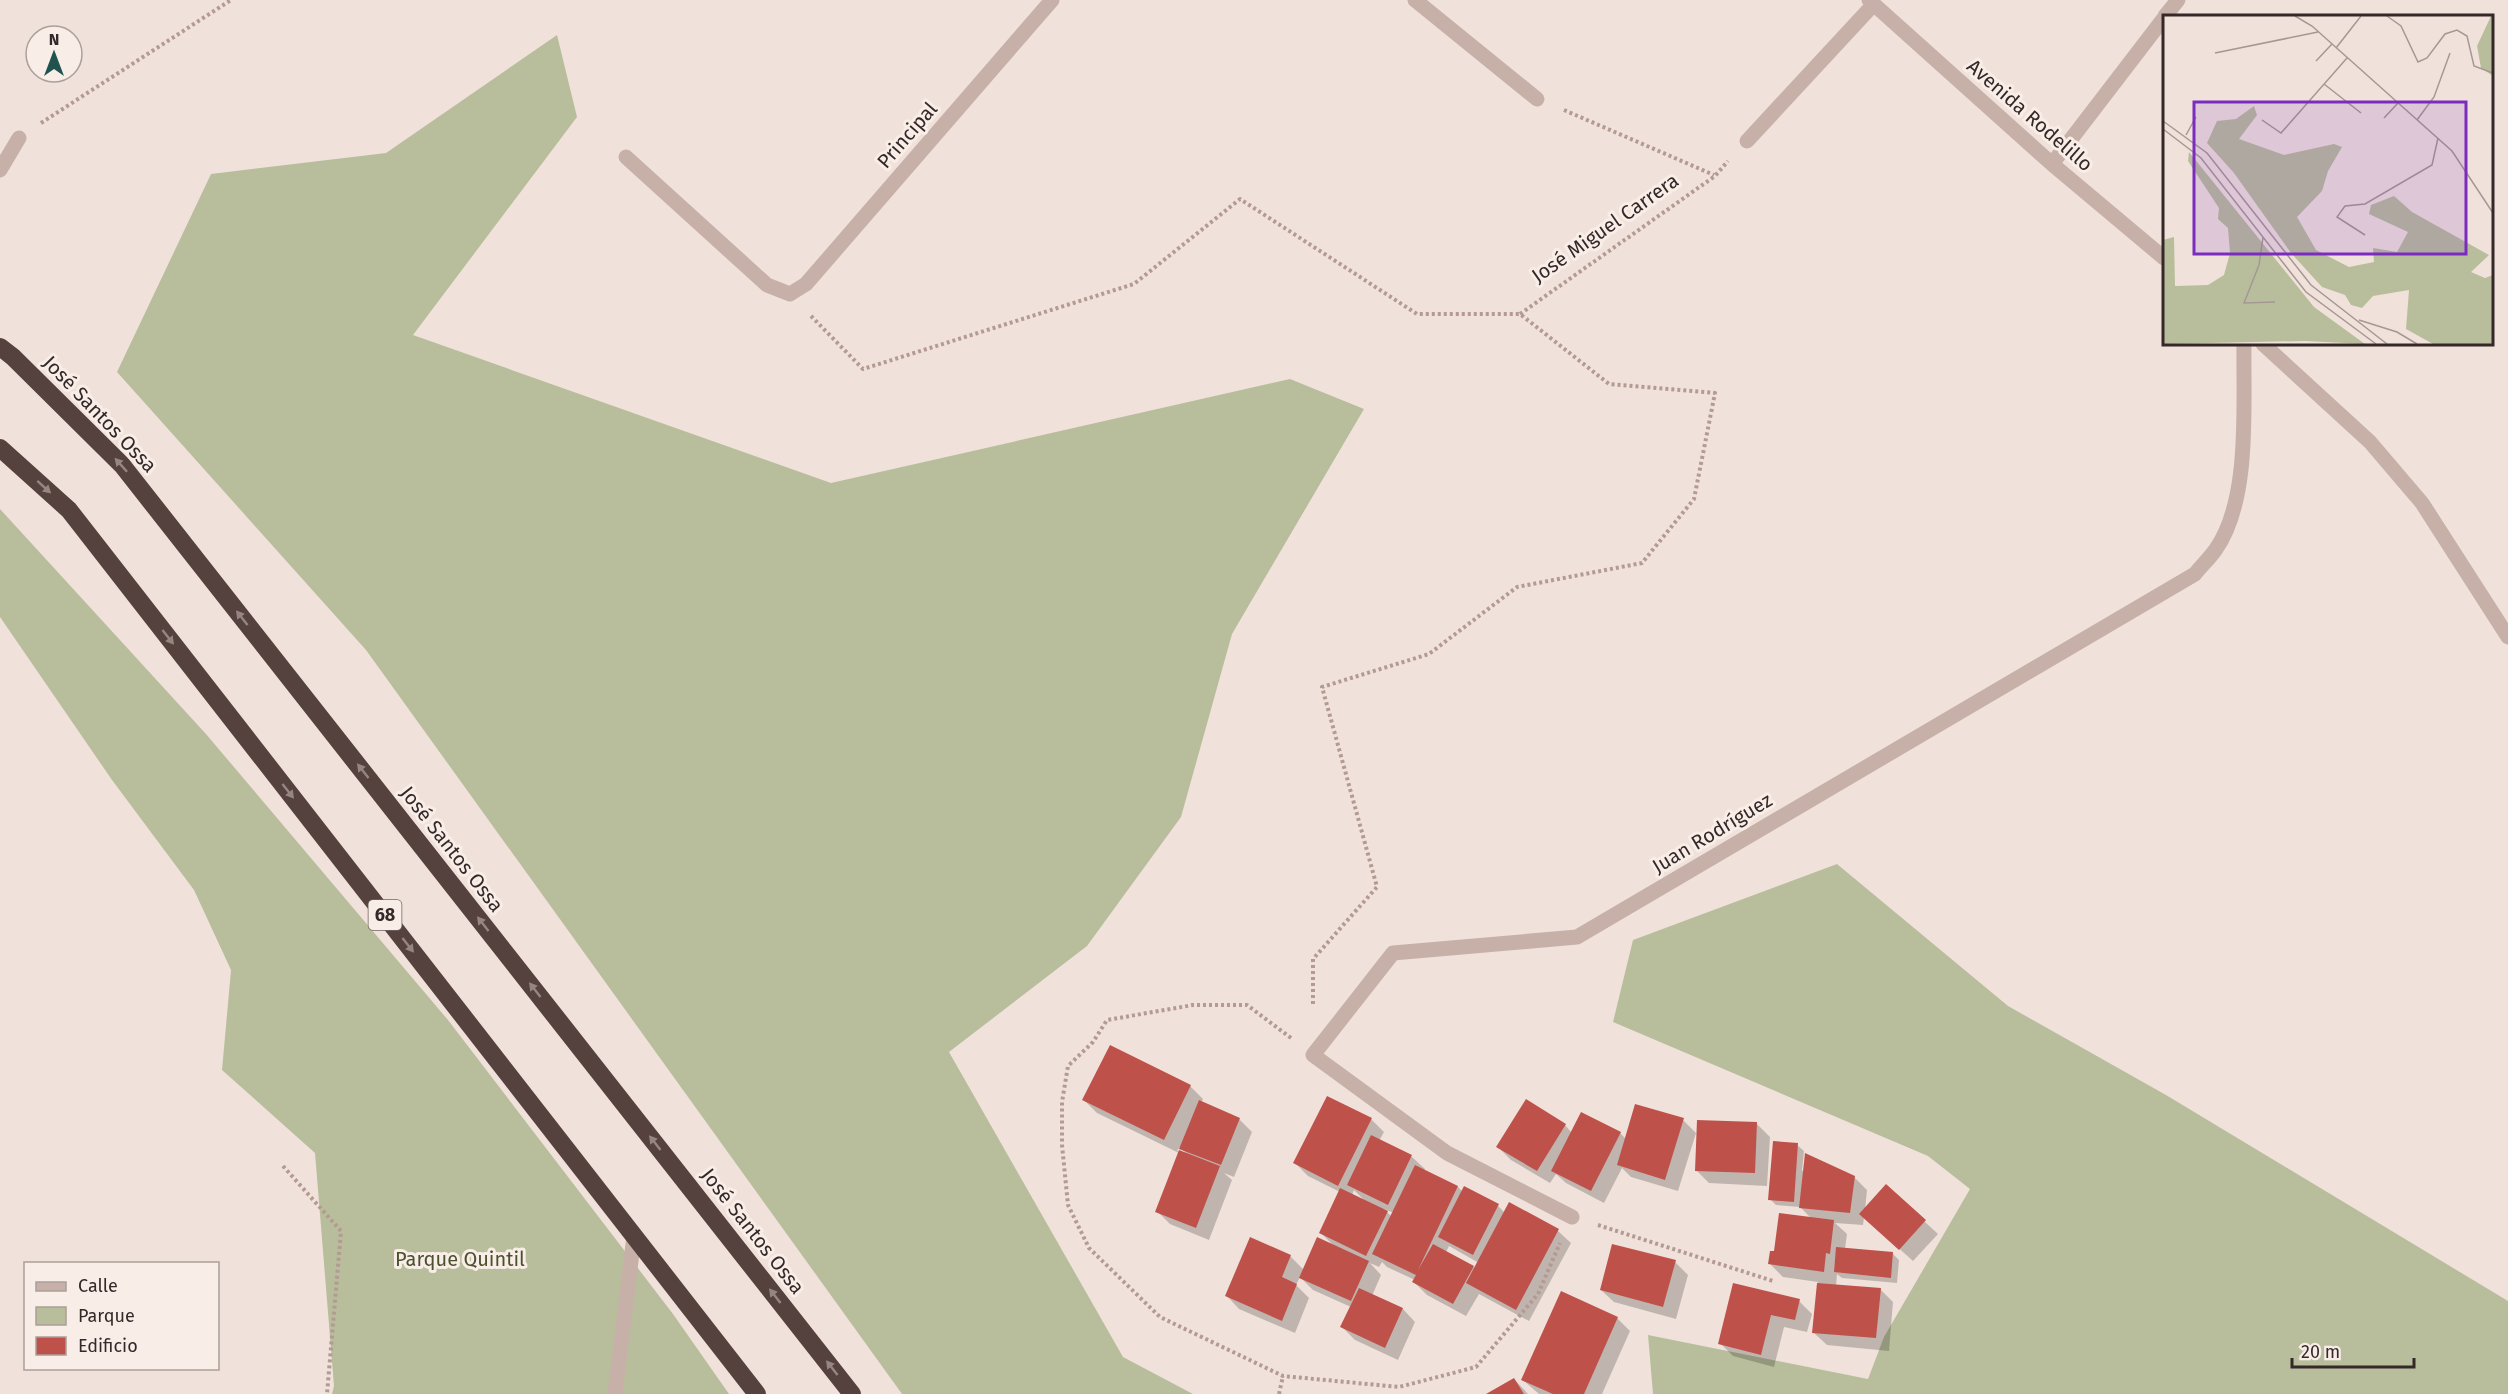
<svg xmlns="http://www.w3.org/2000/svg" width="2508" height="1394" viewBox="0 0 2508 1394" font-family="'Fira Sans',sans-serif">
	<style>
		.green { fill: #b8be9c }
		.shadow { fill: #0003; fill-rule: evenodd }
		.building { fill: #be524b }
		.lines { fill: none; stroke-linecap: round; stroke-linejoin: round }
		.path { stroke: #b39a92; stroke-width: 4; stroke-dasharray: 3 3; stroke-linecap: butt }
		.minor { stroke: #c7b0a8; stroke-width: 15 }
		.highway { stroke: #55423f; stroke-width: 18 }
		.oneway { fill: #968682 }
		.labels { text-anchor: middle; stroke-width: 6; stroke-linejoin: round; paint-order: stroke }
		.shield { fill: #f8ede7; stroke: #6f6461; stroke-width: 1.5 }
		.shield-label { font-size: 18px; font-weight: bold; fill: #342928 }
		.street-label { font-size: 20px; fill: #342928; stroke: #f8ede7 }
		.park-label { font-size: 20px; fill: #4a512d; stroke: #f8ede7 }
		.inset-road { fill: none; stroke: #a59893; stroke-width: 1.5 }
		.view { fill: #7b2cbf; fill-opacity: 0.15; stroke: #7b2cbf; stroke-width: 3 }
		.inset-edge { fill: none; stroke: #342928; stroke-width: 3 }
	</style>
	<rect width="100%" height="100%" fill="#f0e2db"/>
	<path class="green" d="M 557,35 L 577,117 L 413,335 L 831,483 L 1290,379 L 1364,409 L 1232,634 L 1181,817 L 1087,946 L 949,1052 L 1123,1357 L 1193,1394 L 902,1394 L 366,650 L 117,372 L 211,174 L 386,153 Z
		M 0,509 L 206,734 L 448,1020 L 673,1314 L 729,1394 L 332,1394 L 334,1386 L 315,1153 L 222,1070 L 231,970 L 194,890 L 112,780 L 0,617 Z
		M 1837,864 L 2008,1006 L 2166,1095 L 2508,1301 L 2508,1394 L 1653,1394 L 1648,1335 L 1868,1379 L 1884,1337 L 1970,1189 L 1928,1156 L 1613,1022 L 1633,940 Z"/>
	<path class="shadow" d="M 1190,1086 L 1203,1099 L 1201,1103 L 1239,1119 L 1252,1132 L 1234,1177 L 1224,1173 L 1232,1180 L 1209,1240 L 1170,1224 L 1157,1211 L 1179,1153 L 1097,1113 L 1084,1100 ZM 1180,1147 L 1188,1155 L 1177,1151 Z
		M 1371,1119 L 1384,1132 L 1379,1141 L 1412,1157 L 1425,1169 L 1424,1171 L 1458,1187 L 1463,1192 L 1498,1206 L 1505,1213 L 1558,1231 L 1571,1243 L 1529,1321 L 1479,1294 L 1466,1316 L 1427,1295 L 1414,1282 L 1415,1280 L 1387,1267 L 1382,1262 L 1379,1267 L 1370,1263 L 1381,1275 L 1372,1296 L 1403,1309 L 1415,1322 L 1398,1360 L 1355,1340 L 1342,1327 L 1351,1307 L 1313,1290 L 1300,1277 L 1296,1285 L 1309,1298 L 1295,1333 L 1239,1309 L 1227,1296 L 1290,1256 L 1304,1270 L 1333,1245 L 1321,1233 L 1340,1192 L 1308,1176 L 1295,1163 ZM 1354,1190 L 1365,1201 L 1352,1195 ZM 1384,1209 L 1394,1213 L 1392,1217 ZM 1449,1246 L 1479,1263 L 1476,1269 L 1446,1252 Z
		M 1683,1120 L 1696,1133 L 1678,1191 L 1631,1177 L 1622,1168 L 1604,1203 L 1566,1183 L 1556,1174 L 1550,1183 L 1511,1160 L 1498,1147 L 1565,1125 L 1572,1133 L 1620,1133 L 1626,1139 Z
		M 1757,1124 L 1770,1137 L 1767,1186 L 1709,1183 L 1696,1170 Z
		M 1797,1145 L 1804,1151 L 1802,1171 L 1854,1177 L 1867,1190 L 1865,1210 L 1886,1186 L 1938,1234 L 1913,1261 L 1864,1217 L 1863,1225 L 1835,1223 L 1847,1234 L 1845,1249 L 1893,1254 L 1899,1260 L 1897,1283 L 1842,1278 L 1837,1274 L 1836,1286 L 1880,1289 L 1893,1302 L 1889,1351 L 1827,1345 L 1814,1333 L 1818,1282 L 1783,1277 L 1770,1264 L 1776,1252 L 1811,1218 L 1800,1207 L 1776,1205 L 1770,1199 Z
		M 1675,1262 L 1688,1275 L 1676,1319 L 1614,1302 L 1601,1290 Z
		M 1735,1284 L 1799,1301 L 1812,1314 L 1807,1332 L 1784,1327 L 1774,1367 L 1733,1356 L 1720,1343 Z
		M 1617,1318 L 1630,1331 L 1602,1394 L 1539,1394 L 1523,1380 Z
		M 1514,1379 L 1528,1394 L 1489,1394 Z"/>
	<path class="building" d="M 1110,1045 L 1191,1085 L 1164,1140 L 1082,1100 Z
		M 1327,1096 L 1372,1118 L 1338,1186 L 1293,1163 Z
		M 1526,1099 L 1566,1124 L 1537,1171 L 1496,1147 Z
		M 1199,1100 L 1240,1118 L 1221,1165 L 1179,1149 Z
		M 1635,1104 L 1684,1118 L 1665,1180 L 1617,1165 Z
		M 1581,1112 L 1621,1132 L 1591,1191 L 1551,1171 Z
		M 1697,1120 L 1757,1122 L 1755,1173 L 1695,1171 Z
		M 1371,1135 L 1412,1155 L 1388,1205 L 1347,1185 Z
		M 1773,1141 L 1798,1143 L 1794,1202 L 1768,1200 Z
		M 1179,1150 L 1220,1166 L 1196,1228 L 1155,1212 Z
		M 1805,1153 L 1855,1176 L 1850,1213 L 1799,1208 Z
		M 1415,1165 L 1458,1186 L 1418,1270 L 1433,1244 L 1474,1266 L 1453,1304 L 1412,1282 L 1416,1275 L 1372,1254 Z
		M 1886,1184 L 1926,1220 L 1899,1250 L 1859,1214 Z
		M 1464,1186 L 1499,1204 L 1473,1255 L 1438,1237 Z
		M 1340,1188 L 1388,1211 L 1366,1256 L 1319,1233 Z
		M 1509,1202 L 1559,1229 L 1516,1310 L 1466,1283 Z
		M 1779,1213 L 1834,1220 L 1830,1254 L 1826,1253 L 1824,1272 L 1768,1264 L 1770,1251 L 1774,1251 Z
		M 1250,1237 L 1291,1255 L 1282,1277 L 1297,1284 L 1282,1321 L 1225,1296 Z
		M 1317,1237 L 1369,1261 L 1351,1301 L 1299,1278 Z
		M 1612,1244 L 1676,1260 L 1663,1307 L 1600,1290 Z
		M 1836,1247 L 1893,1252 L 1891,1278 L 1834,1272 Z
		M 1733,1283 L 1800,1299 L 1795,1320 L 1771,1315 L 1761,1355 L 1718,1344 Z
		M 1817,1283 L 1881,1288 L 1876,1338 L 1812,1333 Z
		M 1359,1288 L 1403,1308 L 1385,1348 L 1340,1327 Z
		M 1561,1291 L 1618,1317 L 1584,1394 L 1553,1394 L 1521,1380 Z
		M 1514,1378 L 1524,1394 L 1486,1394 Z"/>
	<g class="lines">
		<path class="path" d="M 1564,110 L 1714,175
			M 41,123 L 231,0
			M 1520,314 L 1715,176 L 1728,161
			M 811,316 L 863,369 L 1134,284 L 1240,199 L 1417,314 L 1520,314 L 1609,384 L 1715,393 L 1694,499 L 1642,563 L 1517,587 L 1429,654 L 1322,687 L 1377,887 L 1313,959 L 1313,1006
			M 1291,1038 L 1247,1005 L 1193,1005 L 1107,1020 L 1093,1042 L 1068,1066 L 1062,1102 L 1062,1145 L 1068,1205 L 1089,1248 L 1160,1317 L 1283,1376 L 1399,1387 L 1476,1367 L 1538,1294 L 1560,1243
			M 283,1166 L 341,1231 L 327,1394
			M 1598,1225 L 1773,1281
			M 1279,1394 L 1283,1376"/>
		<path class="minor" d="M 1415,0 L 1537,99
			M 1869,0 L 2052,164 L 2164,258
			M 2165,16 L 2178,0
			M 1747,141 L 1874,4
			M 626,157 L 767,285 L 790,294 L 806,284 L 1052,0
			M 2052,164 L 2164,18
			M 0,170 L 19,138
			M 2263,344 L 2370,442 L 2422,503 L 2508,637
			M 1572,1217 L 1447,1153 L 1313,1055 L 1393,953 L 1577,937 L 2195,574 C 2202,565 2210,558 2216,549 C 2251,499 2243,403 2244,344
			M 615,1394 L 634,1236"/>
		<path class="highway" d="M 0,347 L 13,357 L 122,465 L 852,1394
			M 0,448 L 69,510 L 757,1394"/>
	</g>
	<defs><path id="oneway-solid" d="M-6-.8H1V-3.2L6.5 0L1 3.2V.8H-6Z" transform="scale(1.5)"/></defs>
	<g class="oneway">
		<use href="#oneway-solid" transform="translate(121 465) rotate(-132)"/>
		<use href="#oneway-solid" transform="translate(44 487) rotate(42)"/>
		<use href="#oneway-solid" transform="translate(242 618) rotate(-128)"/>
		<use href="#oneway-solid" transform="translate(168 637) rotate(52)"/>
		<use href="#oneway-solid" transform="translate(363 771) rotate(-128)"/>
		<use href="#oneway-solid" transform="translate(288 791) rotate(52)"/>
		<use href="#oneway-solid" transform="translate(483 924) rotate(-128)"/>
		<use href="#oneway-solid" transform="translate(408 945) rotate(52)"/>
		<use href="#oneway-solid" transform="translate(535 990) rotate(-128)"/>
		<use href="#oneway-solid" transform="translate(655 1143) rotate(-128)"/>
		<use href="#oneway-solid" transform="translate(775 1296) rotate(-128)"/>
		<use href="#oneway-solid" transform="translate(832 1368) rotate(-128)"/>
	</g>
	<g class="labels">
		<rect class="shield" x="368.5" y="900" width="33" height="30" rx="4.5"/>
		<g class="shield-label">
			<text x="385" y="921">68</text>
		</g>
		<g class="street-label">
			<text transform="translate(2030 115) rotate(41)" y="7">Avenida Rodelillo</text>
			<text transform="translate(907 135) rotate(-49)" y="7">Principal</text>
			<text transform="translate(1605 228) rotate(-35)" y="7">José Miguel Carrera</text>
			<text transform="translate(100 414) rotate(46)" y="7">José Santos Ossa</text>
			<text transform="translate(1712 833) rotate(-31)" y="7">Juan Rodríguez</text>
			<text transform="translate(452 849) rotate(52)" y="7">José Santos Ossa</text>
			<text transform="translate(753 1231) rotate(52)" y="7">José Santos Ossa</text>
		</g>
		<g class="park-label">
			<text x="460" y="1266">Parque Quintil</text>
		</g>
	</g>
	<g transform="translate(2163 15)">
		<rect width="330" height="330" fill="#f0e2db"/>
		<path d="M 328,1 L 330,1 L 330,61 L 318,53 L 314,31 ZM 91,91 L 94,100 L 76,124 L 121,140 L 171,129 L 179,132 L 165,156 L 159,176 L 134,202 L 153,235 L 186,252 L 211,247 L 210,233 L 234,237 L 245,217 L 206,199 L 208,190 L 231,181 L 249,197 L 326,240 L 308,257 L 322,263 L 330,260 L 330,329 L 270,329 L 243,314 L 246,275 L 210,281 L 199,293 L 188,290 L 182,280 L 159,272 L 128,238 L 71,158 L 44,128 L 54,106 L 73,104 ZM 26,137 L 151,292 L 202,329 L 142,326 L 0,329 L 0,225 L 11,222 L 12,271 L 45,270 L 61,260 L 67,238 L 65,213 L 55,204 L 56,193 L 25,146 Z" fill="#b8be9c"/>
		<path class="inset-road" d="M 132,1 L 149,11 L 289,136 L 330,198M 224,1 L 238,11 L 255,47 L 264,43 L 282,19 L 294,15 L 304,21 L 311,51 L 330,58M 173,33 L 198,1M 52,38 L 155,17M 153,46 L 169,29M 161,69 L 198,98M 221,103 L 235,88M 99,105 L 118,118 L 184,43M 254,105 L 271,82 L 287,38M 0,106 L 44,138 L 148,270 L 224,329M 0,114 L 38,143 L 143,277 L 213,329M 23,120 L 33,102M 202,220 L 174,202 L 182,191 L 202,189 L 269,150 L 275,123M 100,222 L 96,250 L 81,288 L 112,287M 196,305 L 234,317 L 254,329"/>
		<path class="view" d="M 31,87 L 303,87 L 303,239 L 31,239 Z"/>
		<rect width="330" height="330" class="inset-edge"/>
	</g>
	<rect x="24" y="1262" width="195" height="108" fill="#f8ede7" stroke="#aa9f9b" stroke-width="1.5"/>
	<rect x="36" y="1282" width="30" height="9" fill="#c7b0a8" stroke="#aa9f9b" stroke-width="1.5"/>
	<text x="78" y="1292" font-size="18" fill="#342928">Calle</text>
	<rect x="36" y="1307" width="30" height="18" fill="#b8be9c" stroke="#aa9f9b" stroke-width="1.5"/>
	<text x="78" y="1322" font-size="18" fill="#342928">Parque</text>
	<rect x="36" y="1337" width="30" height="18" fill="#be524b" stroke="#aa9f9b" stroke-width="1.5"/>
	<text x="78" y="1352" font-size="18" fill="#342928">Edificio</text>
	<g transform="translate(54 54)"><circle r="28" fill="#f8ede7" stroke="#aa9f9b" stroke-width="1.5"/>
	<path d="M0-4.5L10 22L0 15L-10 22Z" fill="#20534d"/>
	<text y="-9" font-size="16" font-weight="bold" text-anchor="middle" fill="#342928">N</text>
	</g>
	<path d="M2292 1358v9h122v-9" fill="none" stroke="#342928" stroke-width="3"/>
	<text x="2301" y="1358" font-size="18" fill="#342928" stroke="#f8ede7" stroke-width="4.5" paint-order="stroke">20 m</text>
</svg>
